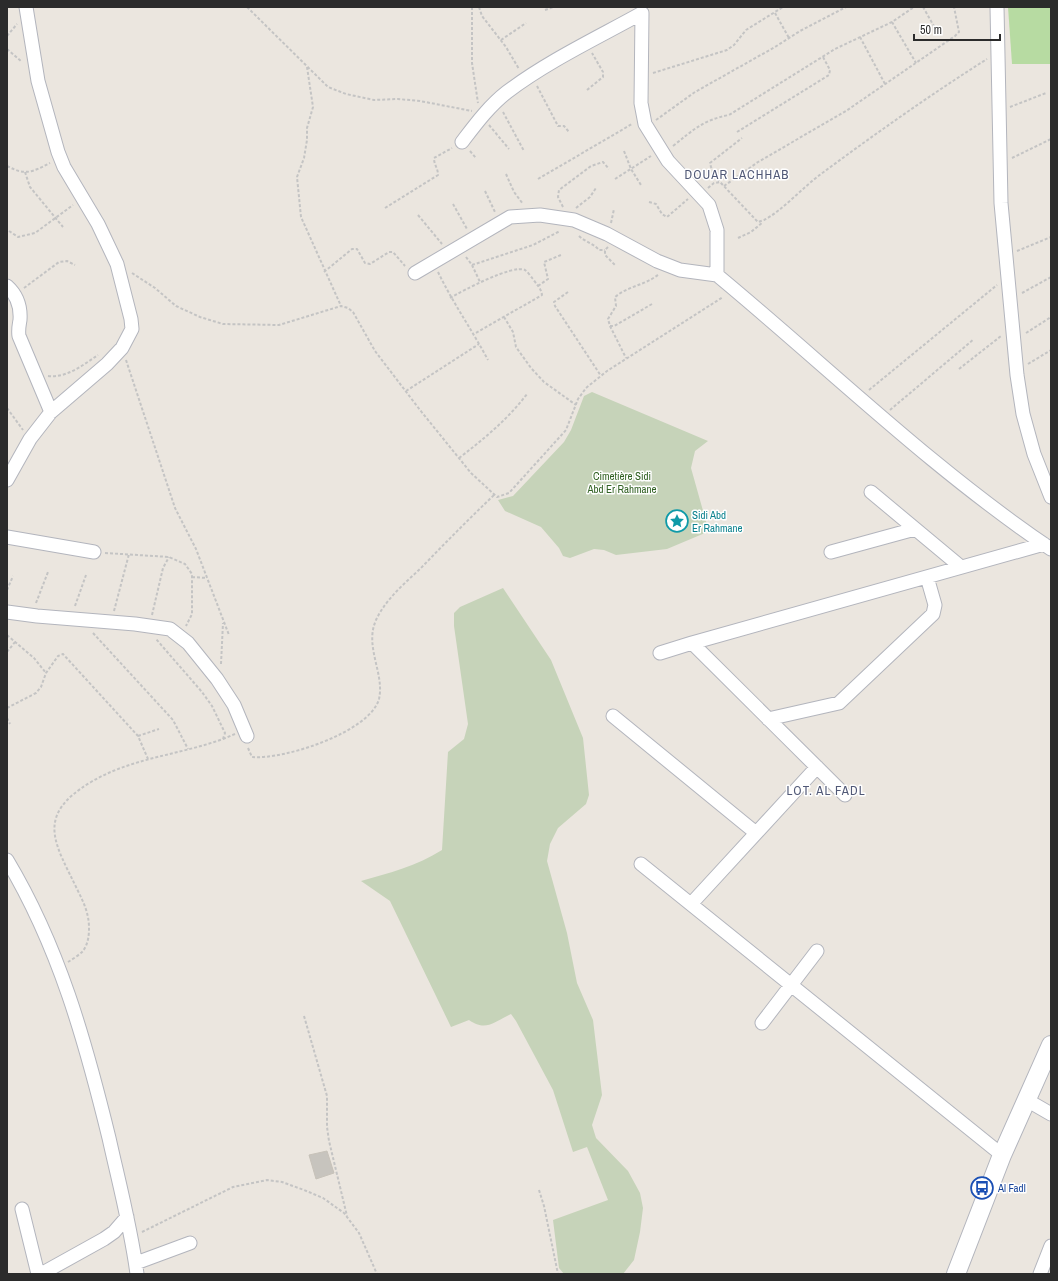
<svg xmlns="http://www.w3.org/2000/svg" width="1058" height="1281" viewBox="0 0 1058 1281" font-family="'Archivo Narrow',sans-serif">
	<style>
		.green { fill: #b7dba2 }
		.cemetery { fill: #c6d3b9 }
		.building { fill: #c7c4be; stroke: #c7c2b9 }
		.lines { fill: none; stroke-linecap: round; stroke-linejoin: round }
		.street-casing { stroke: #b3b5bd; stroke-width: 15 }
		.secondary-casing { stroke: #b3b5bd; stroke-width: 20 }
		.path { stroke: #c4c4c4; stroke-width: 2; stroke-dasharray: 3 2; stroke-linecap: butt }
		.street { stroke: #fff; stroke-width: 13 }
		.secondary { stroke: #fff; stroke-width: 18 }
		.labels { text-anchor: middle; stroke-width: 3; stroke-linejoin: round; paint-order: stroke }
		.park-label { font-size: 11px; fill: #316123; stroke: #fff }
		.culture-label { font-size: 11px; fill: #0d838f; stroke: #fff; text-anchor: start }
		.transit-label { font-size: 11px; fill: #164399; stroke: #fff; text-anchor: start }
		.quarter-label { font-size: 13px; letter-spacing: 1px; fill: #515977; stroke: #fff }
	</style>
	<rect width="100%" height="100%" fill="#ebe6df"/>
	<path class="green" d="M 1008,7 L 1051,7 L 1051,64 L 1012,64 Z"/>
	<path class="cemetery" d="M 592,392 L 708,441 L 695,451 L 691,468 L 707,525 L 705,533 L 667,549 L 616,555 L 604,550 L 594,549 L 570,558 L 563,556 L 559,548 L 541,527 L 505,511 L 498,500 L 513,496 L 564,442 L 571,430 L 584,396 Z
		M 503,588 L 551,660 L 583,738 L 589,795 L 586,804 L 558,828 L 550,844 L 547,861 L 567,933 L 577,983 L 593,1020 L 602,1095 L 592,1125 L 596,1138 L 628,1171 L 640,1193 L 643,1208 L 640,1232 L 634,1260 L 623,1274 L 564,1274 L 559,1268 L 553,1220 L 608,1200 L 587,1147 L 573,1152 L 553,1090 L 516,1021 L 511,1014 C 494,1022 486,1032 469,1020 L 451,1027 L 390,901 L 361,881 C 389,873 417,866 442,850 L 448,752 L 464,739 L 468,724 L 454,626 L 454,613 L 460,607 Z"/>
	<path class="building" d="M 327,1151 L 334,1173 L 316,1179 L 309,1155 Z"/>
	<g class="lines">
		<g class="street-casing">
			<path id="street" d="M 997,7 L 1001,203 L 1017,375 L 1023,414 L 1034,454 L 1051,497
				M 462,142 C 475,125 489,106 507,92 C 548,61 597,38 642,13 L 641,103 L 645,124 L 668,161 L 709,205 L 717,230 L 717,275 C 828,367 931,468 1051,549
				M 415,273 L 510,217 L 540,215 L 574,220 L 607,234 L 657,261 L 680,270 L 717,275
				M 7,286 C 17,295 21,306 20,320 C 19,326 18,330 19,336 L 51,412
				M 7,480 L 30,439 L 51,412 L 107,364 L 122,348 L 132,329 L 131,319 L 117,264 L 98,224 L 64,167 L 58,152 L 38,81 L 26,7
				M 871,492 L 961,567
				M 7,537 L 94,552
				M 831,552 L 915,529
				M 7,612 L 37,616 L 135,624 L 170,629 L 188,643 L 217,679 L 234,705 L 247,736
				M 692,643 L 1044,544
				M 660,653 L 692,643 L 845,795
				M 613,716 L 756,833
				M 768,719 L 839,703 L 933,614 L 935,605 L 927,577
				M 7,860 C 59,947 85,1040 109,1138 C 119,1183 131,1228 137,1274
				M 641,864 L 1002,1155
				M 691,904 L 817,767
				M 762,1023 L 817,951
				M 1025,1099 L 1051,1114
				M 22,1209 L 38,1274
				M 136,1263 L 190,1243
				M 41,1274 L 104,1239 L 114,1232 L 127,1217
				M 1040,1274 L 1051,1246"/>
		</g>
		<g class="secondary-casing">
			<path id="secondary" d="M 956,1274 L 1002,1155 L 1051,1045"/>
		</g>
		<path class="path" d="M 247,7 L 328,87 L 346,94 L 374,100 L 398,99 L 420,101 L 472,111
			M 472,7 L 472,63 L 478,103
			M 479,7 L 482,16 L 506,47 L 519,69
			M 923,7 L 935,28
			M 545,10 L 553,7
			M 775,13 L 789,38
			M 892,22 L 916,63
			M 7,36 L 17,24
			M 860,37 L 885,84
			M 501,40 L 526,23
			M 7,49 L 22,62
			M 307,67 L 313,107 L 307,128 L 307,140 L 304,158 L 297,177 L 301,217 L 341,306
			M 653,73 L 727,50 L 734,45 L 746,30 L 783,7
			M 537,86 L 558,126 L 564,126 L 569,132
			M 587,90 L 603,77 L 603,72 L 592,53
			M 1010,107 L 1046,93
			M 503,112 L 524,151
			M 656,120 L 695,92 L 775,47 L 800,31 L 846,7
			M 489,125 L 509,149
			M 737,132 L 829,75 L 830,70 L 823,57
			M 673,146 C 693,130 703,120 729,115 L 835,49 L 892,22 L 914,7
			M 470,151 L 476,158
			M 624,151 L 631,169 L 641,185
			M 1012,158 L 1051,139
			M 7,166 C 26,176 32,172 50,163
			M 25,172 L 30,187 L 63,227
			M 506,174 L 514,192 L 523,204
			M 538,179 L 632,124
			M 615,179 L 651,156
			M 719,181 L 711,167 L 710,163 L 742,138
			M 724,186 L 758,162 L 846,111 L 955,36 L 959,32 L 954,7
			M 708,188 L 714,183 L 720,182 L 756,220 L 758,222 L 764,220 C 782,211 803,187 821,174 C 875,134 930,95 987,59
			M 485,191 L 495,212
			M 649,202 L 656,204 L 662,214 L 667,217 L 688,199
			M 453,204 L 467,229
			M 563,207 L 558,197 L 559,190 L 591,166 L 603,162 L 609,169
			M 385,208 L 438,175 C 438,168 434,165 434,158 L 452,148
			M 576,208 L 590,197 L 596,188
			M 418,215 L 442,244
			M 611,223 L 614,209
			M 9,231 L 18,237 L 35,233 L 73,205
			M 579,236 C 585,242 593,243 599,250 L 605,250
			M 738,238 L 751,232 L 763,222
			M 608,247 L 605,250 L 605,255 L 616,266
			M 1017,251 L 1051,237
			M 466,257 L 472,265 L 533,245 L 560,231
			M 472,265 L 480,282
			M 324,272 L 352,249 L 357,249 L 365,263 L 370,264 L 389,252 L 393,252 L 405,266
			M 438,272 C 453,303 472,330 488,360
			M 132,273 L 155,288 L 176,306 L 200,317 L 223,324 L 279,325 L 341,306 L 348,308 L 353,312 L 375,351 L 420,410 L 471,473 L 497,497 L 509,493 L 566,430 L 578,399 L 586,388 L 607,371 L 723,297
			M 538,286 L 548,279 L 544,262 L 561,255
			M 24,288 L 59,262 L 67,261 L 75,265
			M 568,292 L 554,302 L 555,306 L 601,376
			M 1022,293 L 1051,277
			M 450,298 C 462,291 513,264 525,270 C 528,272 531,277 533,279 C 537,285 541,288 542,295 L 474,334
			M 652,304 L 614,326 L 610,326 L 608,319 L 616,306 L 615,297 C 628,286 646,285 659,274
			M 504,317 L 513,332 L 516,347 L 531,368 L 544,382 L 576,405
			M 610,326 L 626,358
			M 1026,333 L 1051,317
			M 126,360 L 175,508 L 196,549 L 229,635
			M 1028,364 L 1051,350
			M 959,369 L 1001,336
			M 48,376 C 67,378 83,365 98,355
			M 869,390 L 997,285
			M 406,391 L 479,344
			M 7,408 L 23,430
			M 890,410 L 974,339
			M 459,458 C 484,439 508,419 527,394
			M 105,553 L 169,557 L 185,564 L 192,574 L 192,614 L 186,626
			M 192,577 L 207,578
			M 7,590 L 13,576
			M 36,603 L 48,572
			M 75,606 L 86,575
			M 114,611 L 129,554
			M 152,615 L 163,568 L 169,557
			M 93,633 L 173,720 L 188,749
			M 7,635 L 34,658 L 46,673
			M 7,652 L 15,642
			M 221,664 L 223,623
			M 7,708 L 36,693 L 41,687 L 46,673 L 58,656 L 63,654 L 138,736 L 148,759
			M 7,718 L 10,724
			M 138,736 L 159,729
			M 223,739 L 235,734
			M 248,748 L 252,757 C 284,760 370,732 379,699 C 385,673 363,645 377,618 C 387,598 405,583 421,568 C 445,543 469,519 494,495
			M 68,962 C 73,959 79,955 83,951 C 88,944 89,936 89,928 C 89,914 84,903 78,891 C 55,843 34,816 91,782 C 131,758 179,755 223,739 L 225,733 L 212,706 L 202,692 L 156,639
			M 304,1016 L 327,1096 L 327,1127 L 329,1141 L 347,1216
			M 539,1190 L 544,1206 L 558,1274
			M 142,1232 L 233,1187 L 267,1180 L 282,1182 L 304,1190 L 323,1198 L 344,1213 L 359,1233 L 377,1274"/>
		<use href="#street" class="street"/>
		<use href="#secondary" class="secondary"/>
	</g>
	<defs>
		<g id="sight-ring" transform="scale(1.15)"><circle r="9.5" fill="#fff" stroke="#0f9aa8" stroke-width="1.5"/><path d="M0-6L1.8-2.2L6-1.7L2.9 1.2L3.7 5.4L0 3.3L-3.7 5.4L-2.9 1.2L-6-1.7L-1.8-2.2Z" fill="#0f9aa8"/></g>
		<g id="bus-ring" transform="scale(1.15)"><circle r="9.5" fill="#fff" stroke="#1a4fb4" stroke-width="1.5"/><path d="M-5-6H5V4H4V6H2V4H-2V6H-4V4H-5ZM-3.5-4V0h7V-4ZM-3.5 1.2v1.5H-2V1.2ZM2 1.2v1.5H3.5V1.2Z" fill="#1a4fb4"/></g>
	</defs>
	<g fill-rule="evenodd">
		<use href="#sight-ring" x="677" y="521"/>
		<use href="#bus-ring" x="982" y="1188"/>
	</g>
	<g class="labels">
		<g class="park-label">
			<text x="622" y="480">Cimetière Sidi<tspan x="622" dy="13">Abd Er Rahmane</tspan></text>
		</g>
		<g class="culture-label">
			<text x="692" y="519">Sidi Abd<tspan x="692" dy="13">Er Rahmane</tspan></text>
		</g>
		<g class="transit-label">
			<text x="998" y="1192">Al Fadl</text>
		</g>
		<g class="quarter-label">
			<text x="737" y="179">DOUAR LACHHAB</text>
			<text x="826" y="795">LOT. AL FADL</text>
		</g>
	</g>
	<rect width="1058" height="1281" fill="none" stroke="#2b2b2b" stroke-width="16"/>
	<path d="M914 34v6h86v-6" fill="none" stroke="#2b2b2b" stroke-width="2"/>
	<text x="920" y="34" font-size="12" fill="#2b2b2b" stroke="#ffffff" stroke-width="3" paint-order="stroke">50 m</text>
</svg>
